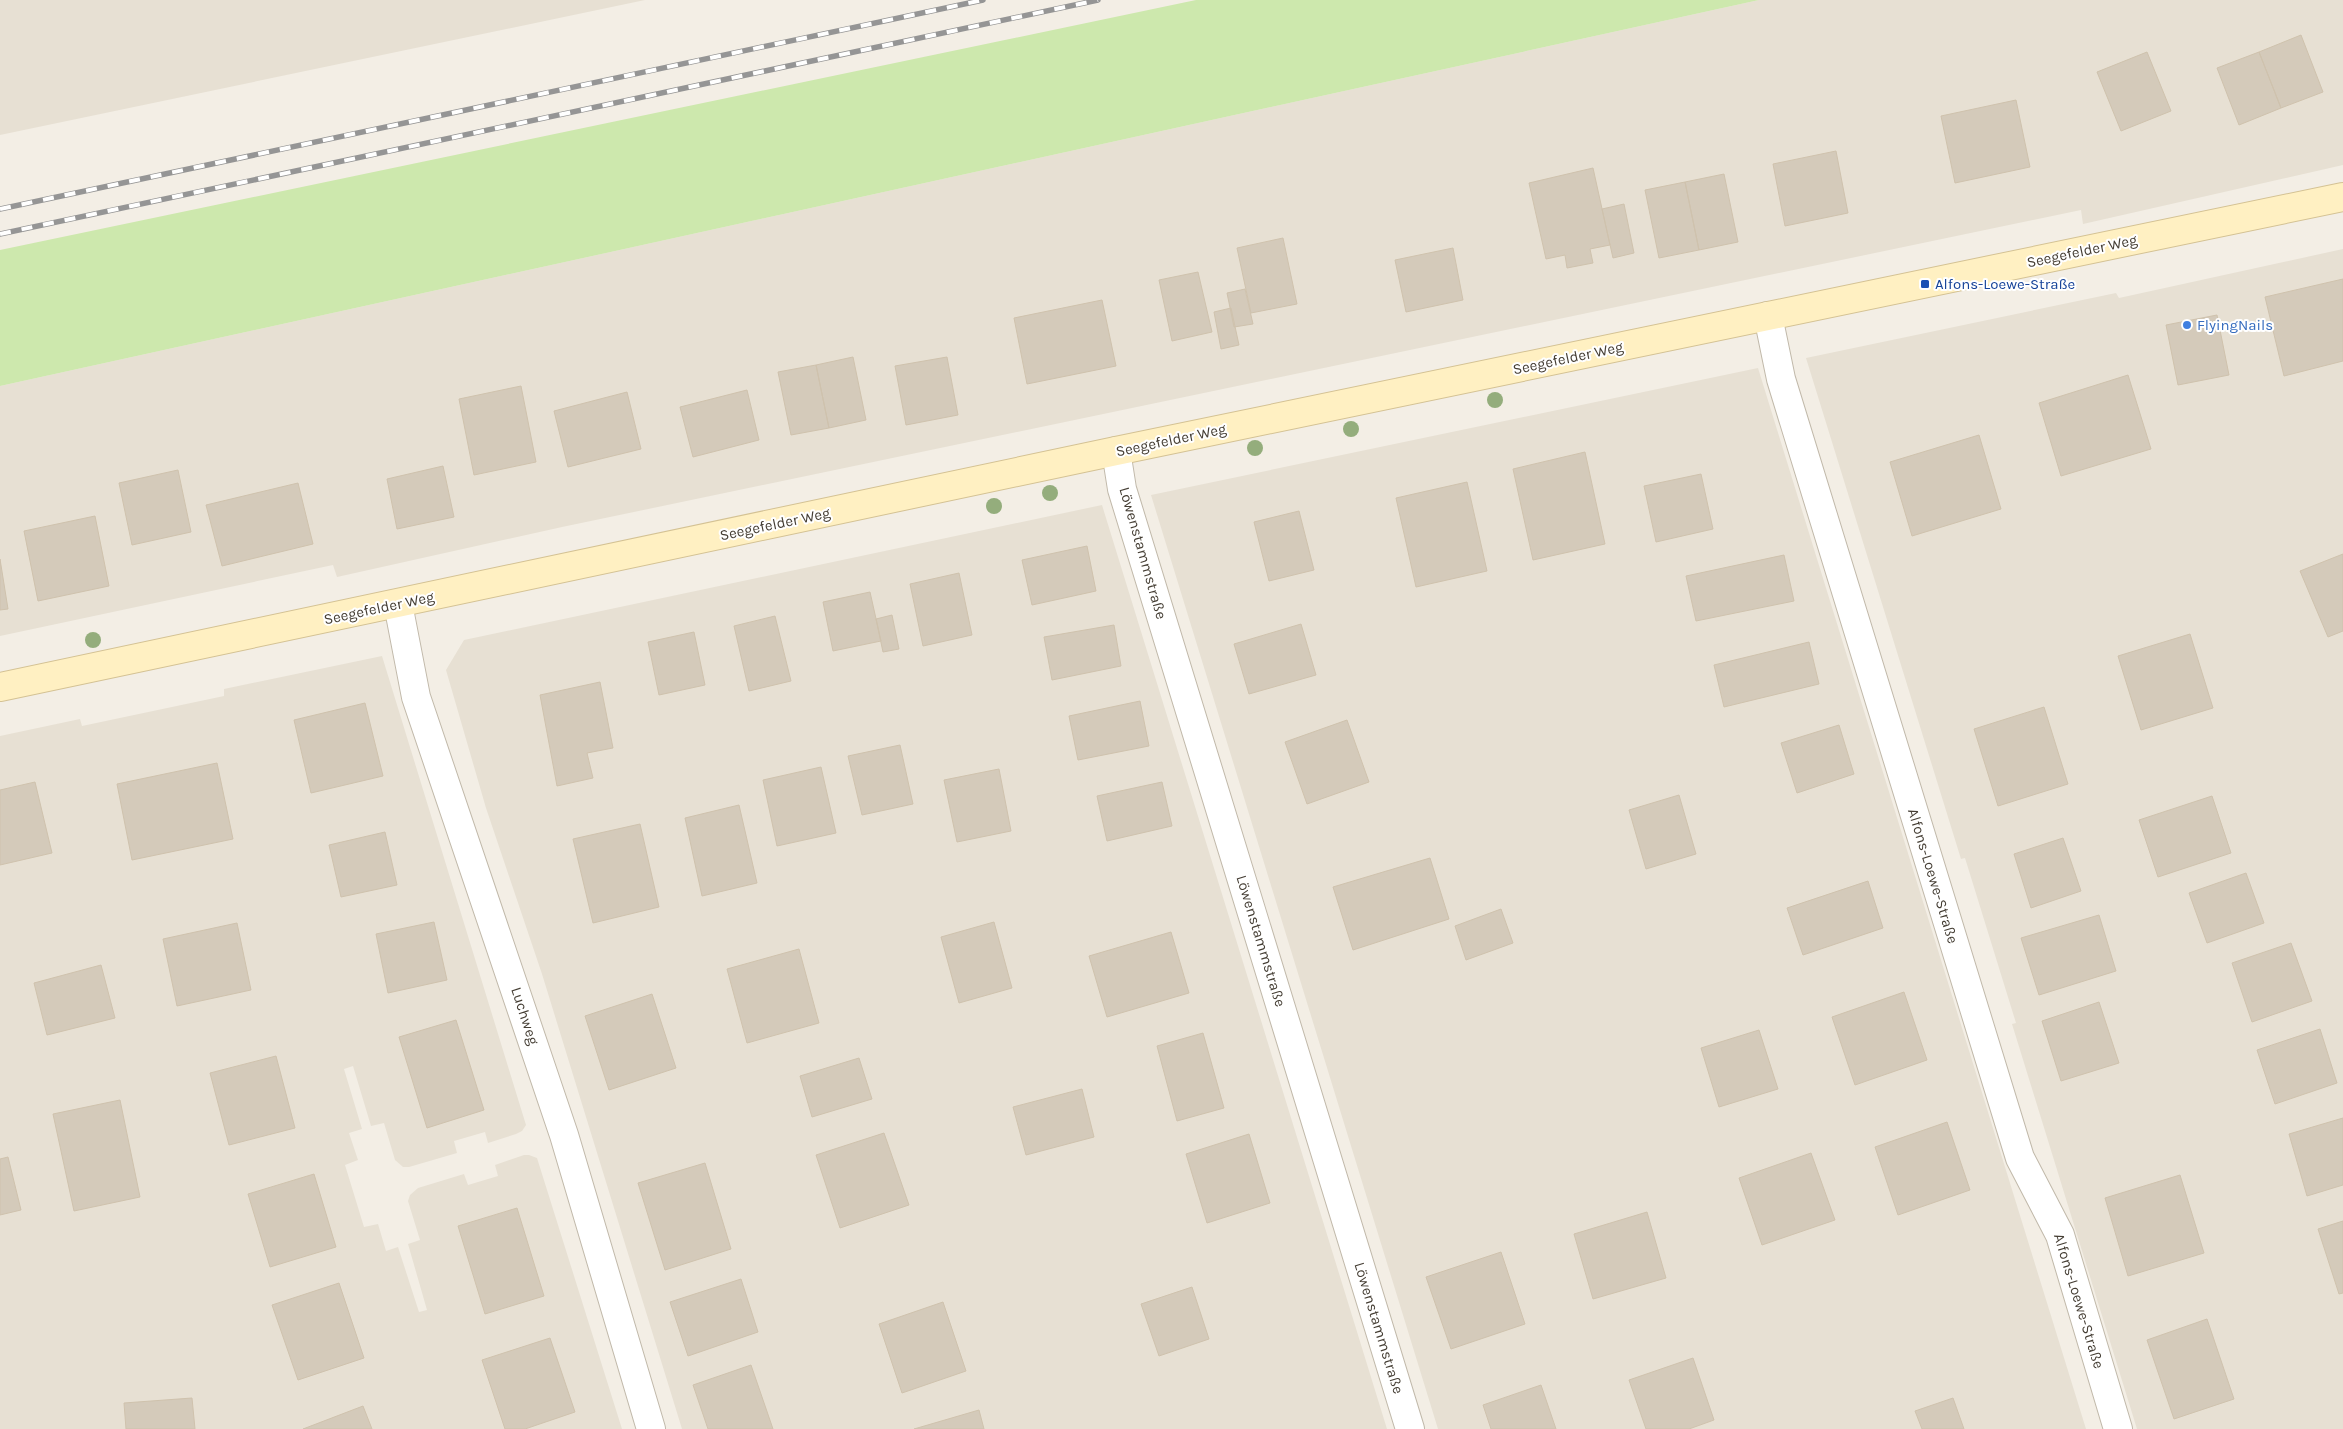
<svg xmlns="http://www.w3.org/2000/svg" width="2343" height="1429" viewBox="0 0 2343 1429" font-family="Karla,sans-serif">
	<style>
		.residential { fill: #e7e0d3 }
		.green { fill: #cde8ad }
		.building { fill: #d4caba; stroke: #cfc2ad }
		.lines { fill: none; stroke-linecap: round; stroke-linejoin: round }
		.street-casing { stroke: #c1b9aa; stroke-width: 30 }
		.secondary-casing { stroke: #d4c294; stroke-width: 30 }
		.street { stroke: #fff; stroke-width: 28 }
		.secondary { stroke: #fff0c2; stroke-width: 28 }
		.rail-casing { stroke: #959595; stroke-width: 5.5 }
		.rail { stroke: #fff; stroke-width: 4; stroke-dasharray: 11; stroke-linecap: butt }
		.tree { fill: #94ad7c }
		.transit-dot { fill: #1a4fb4; stroke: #fff; stroke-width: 2 }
		.shop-dot { fill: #3f7fe0; stroke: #fff; stroke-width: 2 }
		.labels { text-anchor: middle; stroke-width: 4; stroke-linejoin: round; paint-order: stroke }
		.street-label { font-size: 15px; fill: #453e34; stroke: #fff }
		.transit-label { font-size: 15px; fill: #164399; stroke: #fff; text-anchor: start }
		.shop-label { font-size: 15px; fill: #366cbe; stroke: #fff; text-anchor: start }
	</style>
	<rect width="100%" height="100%" fill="#f3eee5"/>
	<path class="residential" d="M 0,0 L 645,0 L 0,135 Z
		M 1759,0 L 2343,0 L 2343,165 L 2083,224 L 2081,210 L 562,527 L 337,577 L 333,565 L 0,636 L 0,386 Z
		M 2343,249 L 2343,1429 L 2137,1429 L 2012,1024 L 2016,1023 L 1965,858 L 1961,859 L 1806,358 L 2116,293 L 2119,298 Z
		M 1758,368 L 2086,1429 L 1438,1429 L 1151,495 Z
		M 1102,505 L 1387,1429 L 682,1429 L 542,974 L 486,808 L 446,670 L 464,640 Z
		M 382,656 L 526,1125 L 522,1131 L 516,1134 L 488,1143 L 485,1132 L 454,1141 L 457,1153 L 409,1167 L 403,1167 L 395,1160 L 384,1123 L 371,1126 L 353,1066 L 344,1069 L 362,1129 L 349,1133 L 358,1160 L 345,1165 L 364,1227 L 378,1224 L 386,1251 L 398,1247 L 419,1312 L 427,1310 L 408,1244 L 420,1240 L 408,1201 L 410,1195 L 418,1188 L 464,1174 L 468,1185 L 498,1176 L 495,1165 L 524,1155 L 529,1155 L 537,1158 L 622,1429 L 0,1429 L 0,736 L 80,719 L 82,726 L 224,696 L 224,689 Z"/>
	<path class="green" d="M 1196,0 L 1759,0 L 0,386 L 0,250 Z"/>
	<path class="building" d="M 2301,35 L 2323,92 L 2281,108 L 2259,52 Z
		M 2147,52 L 2171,111 L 2121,131 L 2097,72 Z
		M 2259,52 L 2281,108 L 2239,125 L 2217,68 Z
		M 2016,100 L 2030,167 L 1955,183 L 1941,116 Z
		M 1836,151 L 1848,213 L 1785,226 L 1773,164 Z
		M 1593,168 L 1610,245 L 1590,249 L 1593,263 L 1567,268 L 1565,255 L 1546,259 L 1529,183 Z
		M 1724,174 L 1738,242 L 1699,250 L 1685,182 Z
		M 1685,182 L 1699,250 L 1659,258 L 1645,190 Z
		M 1624,204 L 1634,253 L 1613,258 L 1602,209 Z
		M 1283,238 L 1297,304 L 1251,313 L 1237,248 Z
		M 1453,248 L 1463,300 L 1406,312 L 1395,260 Z
		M 1198,272 L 1212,332 L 1172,341 L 1159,280 Z
		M 2343,279 L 2343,361 L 2284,376 L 2265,297 Z
		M 1245,289 L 1253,324 L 1234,327 L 1227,293 Z
		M 1102,300 L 1116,366 L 1027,384 L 1014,318 Z
		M 1231,308 L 1239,345 L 1221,349 L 1214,312 Z
		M 2217,315 L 2229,375 L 2178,385 L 2166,325 Z
		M 853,357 L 866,420 L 829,428 L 816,365 Z
		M 947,357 L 958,415 L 906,425 L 895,366 Z
		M 816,365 L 829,428 L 791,435 L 778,372 Z
		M 2128,375 L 2151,449 L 2061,476 L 2039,403 Z
		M 521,386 L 536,462 L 474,475 L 459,399 Z
		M 747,390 L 759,440 L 693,457 L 680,407 Z
		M 627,392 L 641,449 L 568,467 L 554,411 Z
		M 1979,435 L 2001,509 L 1912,536 L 1890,462 Z
		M 1585,452 L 1605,544 L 1533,560 L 1513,469 Z
		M 443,466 L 454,517 L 397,529 L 387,479 Z
		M 178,470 L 191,532 L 132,545 L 119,483 Z
		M 1701,474 L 1713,529 L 1656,542 L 1644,486 Z
		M 1467,482 L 1487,571 L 1416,587 L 1396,498 Z
		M 298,483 L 313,544 L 222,566 L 206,505 Z
		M 1299,511 L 1314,570 L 1269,581 L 1254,522 Z
		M 95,516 L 109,586 L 38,601 L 24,531 Z
		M 1087,546 L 1096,591 L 1032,605 L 1022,560 Z
		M 2343,554 L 2343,631 L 2328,637 L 2300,571 Z
		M 1784,555 L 1794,601 L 1696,621 L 1686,576 Z
		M 0,559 L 8,609 L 0,610 Z
		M 959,573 L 972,635 L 923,646 L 910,584 Z
		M 870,592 L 881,641 L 833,651 L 823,602 Z
		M 892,615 L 899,649 L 883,652 L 876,619 Z
		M 775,616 L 791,681 L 749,691 L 734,626 Z
		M 1301,624 L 1316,675 L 1249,694 L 1234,644 Z
		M 1114,625 L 1121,666 L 1052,680 L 1044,637 Z
		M 694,632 L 705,685 L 659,695 L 648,642 Z
		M 2190,634 L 2213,708 L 2141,730 L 2118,656 Z
		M 1809,642 L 1819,684 L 1724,707 L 1714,665 Z
		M 600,682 L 613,748 L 587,753 L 593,778 L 557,786 L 540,695 Z
		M 1140,701 L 1149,746 L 1078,760 L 1069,716 Z
		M 365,703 L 383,776 L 311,793 L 294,720 Z
		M 2044,707 L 2068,784 L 1998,806 L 1974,729 Z
		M 1347,720 L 1369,782 L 1307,804 L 1285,742 Z
		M 1839,725 L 1854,774 L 1797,793 L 1781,743 Z
		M 900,745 L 913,804 L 862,815 L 848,756 Z
		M 217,763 L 233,839 L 132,860 L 117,784 Z
		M 821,767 L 836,833 L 777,846 L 763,780 Z
		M 999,769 L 1011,831 L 957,842 L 944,780 Z
		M 35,782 L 52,853 L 0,865 L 0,790 Z
		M 1162,782 L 1172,826 L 1107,841 L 1097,796 Z
		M 1679,795 L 1696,854 L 1646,869 L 1629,810 Z
		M 2212,796 L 2231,853 L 2158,877 L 2139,820 Z
		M 739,805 L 757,883 L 702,896 L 685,818 Z
		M 640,824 L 659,907 L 593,923 L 573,839 Z
		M 385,832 L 397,885 L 341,897 L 329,845 Z
		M 2063,838 L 2081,891 L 2031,908 L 2014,854 Z
		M 1430,858 L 1449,919 L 1353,950 L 1333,887 Z
		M 2246,873 L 2264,923 L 2207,943 L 2189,893 Z
		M 1868,881 L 1883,928 L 1803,955 L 1787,908 Z
		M 1501,909 L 1513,943 L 1466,960 L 1455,926 Z
		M 2099,915 L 2116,971 L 2039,995 L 2021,938 Z
		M 434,922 L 447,980 L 388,993 L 376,934 Z
		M 994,922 L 1012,988 L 959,1003 L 941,937 Z
		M 237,923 L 251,990 L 177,1006 L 163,939 Z
		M 1171,932 L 1189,993 L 1107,1017 L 1089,956 Z
		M 2291,943 L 2312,1001 L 2252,1022 L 2232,963 Z
		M 799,949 L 819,1023 L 747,1043 L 727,969 Z
		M 101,965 L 115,1018 L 47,1035 L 34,983 Z
		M 1904,992 L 1927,1060 L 1855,1085 L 1832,1017 Z
		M 652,994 L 676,1068 L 609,1090 L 585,1016 Z
		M 2099,1002 L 2119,1063 L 2061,1081 L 2042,1021 Z
		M 456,1020 L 484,1110 L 427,1128 L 399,1037 Z
		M 2320,1029 L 2337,1083 L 2275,1104 L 2257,1050 Z
		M 1759,1030 L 1778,1089 L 1719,1107 L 1701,1048 Z
		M 1203,1033 L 1224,1108 L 1177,1121 L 1157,1046 Z
		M 276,1056 L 295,1128 L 229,1145 L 210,1073 Z
		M 859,1058 L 872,1099 L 812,1117 L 800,1076 Z
		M 1082,1089 L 1094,1137 L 1026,1155 L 1013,1107 Z
		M 120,1100 L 140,1197 L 74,1211 L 53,1114 Z
		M 2343,1118 L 2343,1185 L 2307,1196 L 2289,1134 Z
		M 1947,1122 L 1970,1190 L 1898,1215 L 1875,1147 Z
		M 884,1133 L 909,1205 L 840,1228 L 816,1155 Z
		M 1249,1134 L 1270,1203 L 1207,1223 L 1186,1154 Z
		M 1811,1153 L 1835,1220 L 1762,1245 L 1739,1178 Z
		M 8,1157 L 21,1210 L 0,1215 L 0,1159 Z
		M 705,1163 L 731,1249 L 665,1270 L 638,1183 Z
		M 314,1174 L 336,1247 L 270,1267 L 248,1194 Z
		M 2180,1175 L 2204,1253 L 2128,1276 L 2105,1198 Z
		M 517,1208 L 544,1296 L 485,1314 L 458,1226 Z
		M 1647,1212 L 1666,1278 L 1593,1299 L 1574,1234 Z
		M 2343,1221 L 2343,1293 L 2339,1294 L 2318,1229 Z
		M 1501,1252 L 1525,1324 L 1451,1349 L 1426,1277 Z
		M 741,1279 L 758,1332 L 688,1356 L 670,1302 Z
		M 339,1283 L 364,1358 L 298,1380 L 272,1305 Z
		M 1192,1287 L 1209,1339 L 1159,1356 L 1141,1304 Z
		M 943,1302 L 966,1371 L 902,1393 L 879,1324 Z
		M 2207,1319 L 2234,1399 L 2174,1419 L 2147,1340 Z
		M 550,1338 L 575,1412 L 525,1429 L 505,1429 L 482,1360 Z
		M 1693,1358 L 1714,1420 L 1689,1429 L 1646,1429 L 1629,1380 Z
		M 751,1365 L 773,1429 L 708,1429 L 693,1385 Z
		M 1541,1385 L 1556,1429 L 1491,1429 L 1483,1405 Z
		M 192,1398 L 195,1429 L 126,1429 L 124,1403 Z
		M 1953,1398 L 1964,1429 L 1922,1429 L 1915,1411 Z
		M 363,1406 L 372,1429 L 303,1429 Z
		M 979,1410 L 984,1429 L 914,1429 Z"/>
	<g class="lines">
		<g class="street-casing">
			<path id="street" d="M 1768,316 L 1781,379 L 2020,1158 L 2060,1235 L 2118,1429
				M 1116,451 L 1122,489 L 1410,1429
				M 398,604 L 416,697 L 564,1135 L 651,1429"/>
		</g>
		<g class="secondary-casing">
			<path id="secondary" d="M 0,687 L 1116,451 L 2343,197"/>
		</g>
		<use href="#street" class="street"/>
		<use href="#secondary" class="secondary"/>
		<g class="rail-casing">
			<path id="rail" d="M 0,209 L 983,0
				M 0,234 L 1098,0"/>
		</g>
		<use href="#rail" class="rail"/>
	</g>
	<g class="tree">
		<circle cx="1495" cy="400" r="8"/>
		<circle cx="1351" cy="429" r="8"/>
		<circle cx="1255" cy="448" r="8"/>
		<circle cx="1050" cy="493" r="8"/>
		<circle cx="994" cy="506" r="8"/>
		<circle cx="93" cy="640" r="8"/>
	</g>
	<rect class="transit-dot" x="1920" y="279" width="10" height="10" rx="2.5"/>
	<circle class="shop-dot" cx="2187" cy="325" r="5"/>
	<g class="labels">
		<g class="street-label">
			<text transform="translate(2082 251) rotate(-12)" y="5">Seegefelder Weg</text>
			<text transform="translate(1568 358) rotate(-12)" y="5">Seegefelder Weg</text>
			<text transform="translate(1171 440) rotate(-12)" y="5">Seegefelder Weg</text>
			<text transform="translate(775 524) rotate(-12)" y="5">Seegefelder Weg</text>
			<text transform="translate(1143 553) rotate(74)" y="5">Löwenstammstraße</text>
			<text transform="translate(379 608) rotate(-12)" y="5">Seegefelder Weg</text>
			<text transform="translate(1933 876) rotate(73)" y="5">Alfons-Loewe-Straße</text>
			<text transform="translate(1261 941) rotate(73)" y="5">Löwenstammstraße</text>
			<text transform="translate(525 1016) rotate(72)" y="5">Luchweg</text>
			<text transform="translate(2079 1301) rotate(73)" y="5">Alfons-Loewe-Straße</text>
			<text transform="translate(1379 1328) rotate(73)" y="5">Löwenstammstraße</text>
		</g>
		<g class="transit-label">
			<text x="1935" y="289">Alfons-Loewe-Straße</text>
		</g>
		<g class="shop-label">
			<text x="2197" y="330">FlyingNails</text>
		</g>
	</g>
</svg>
